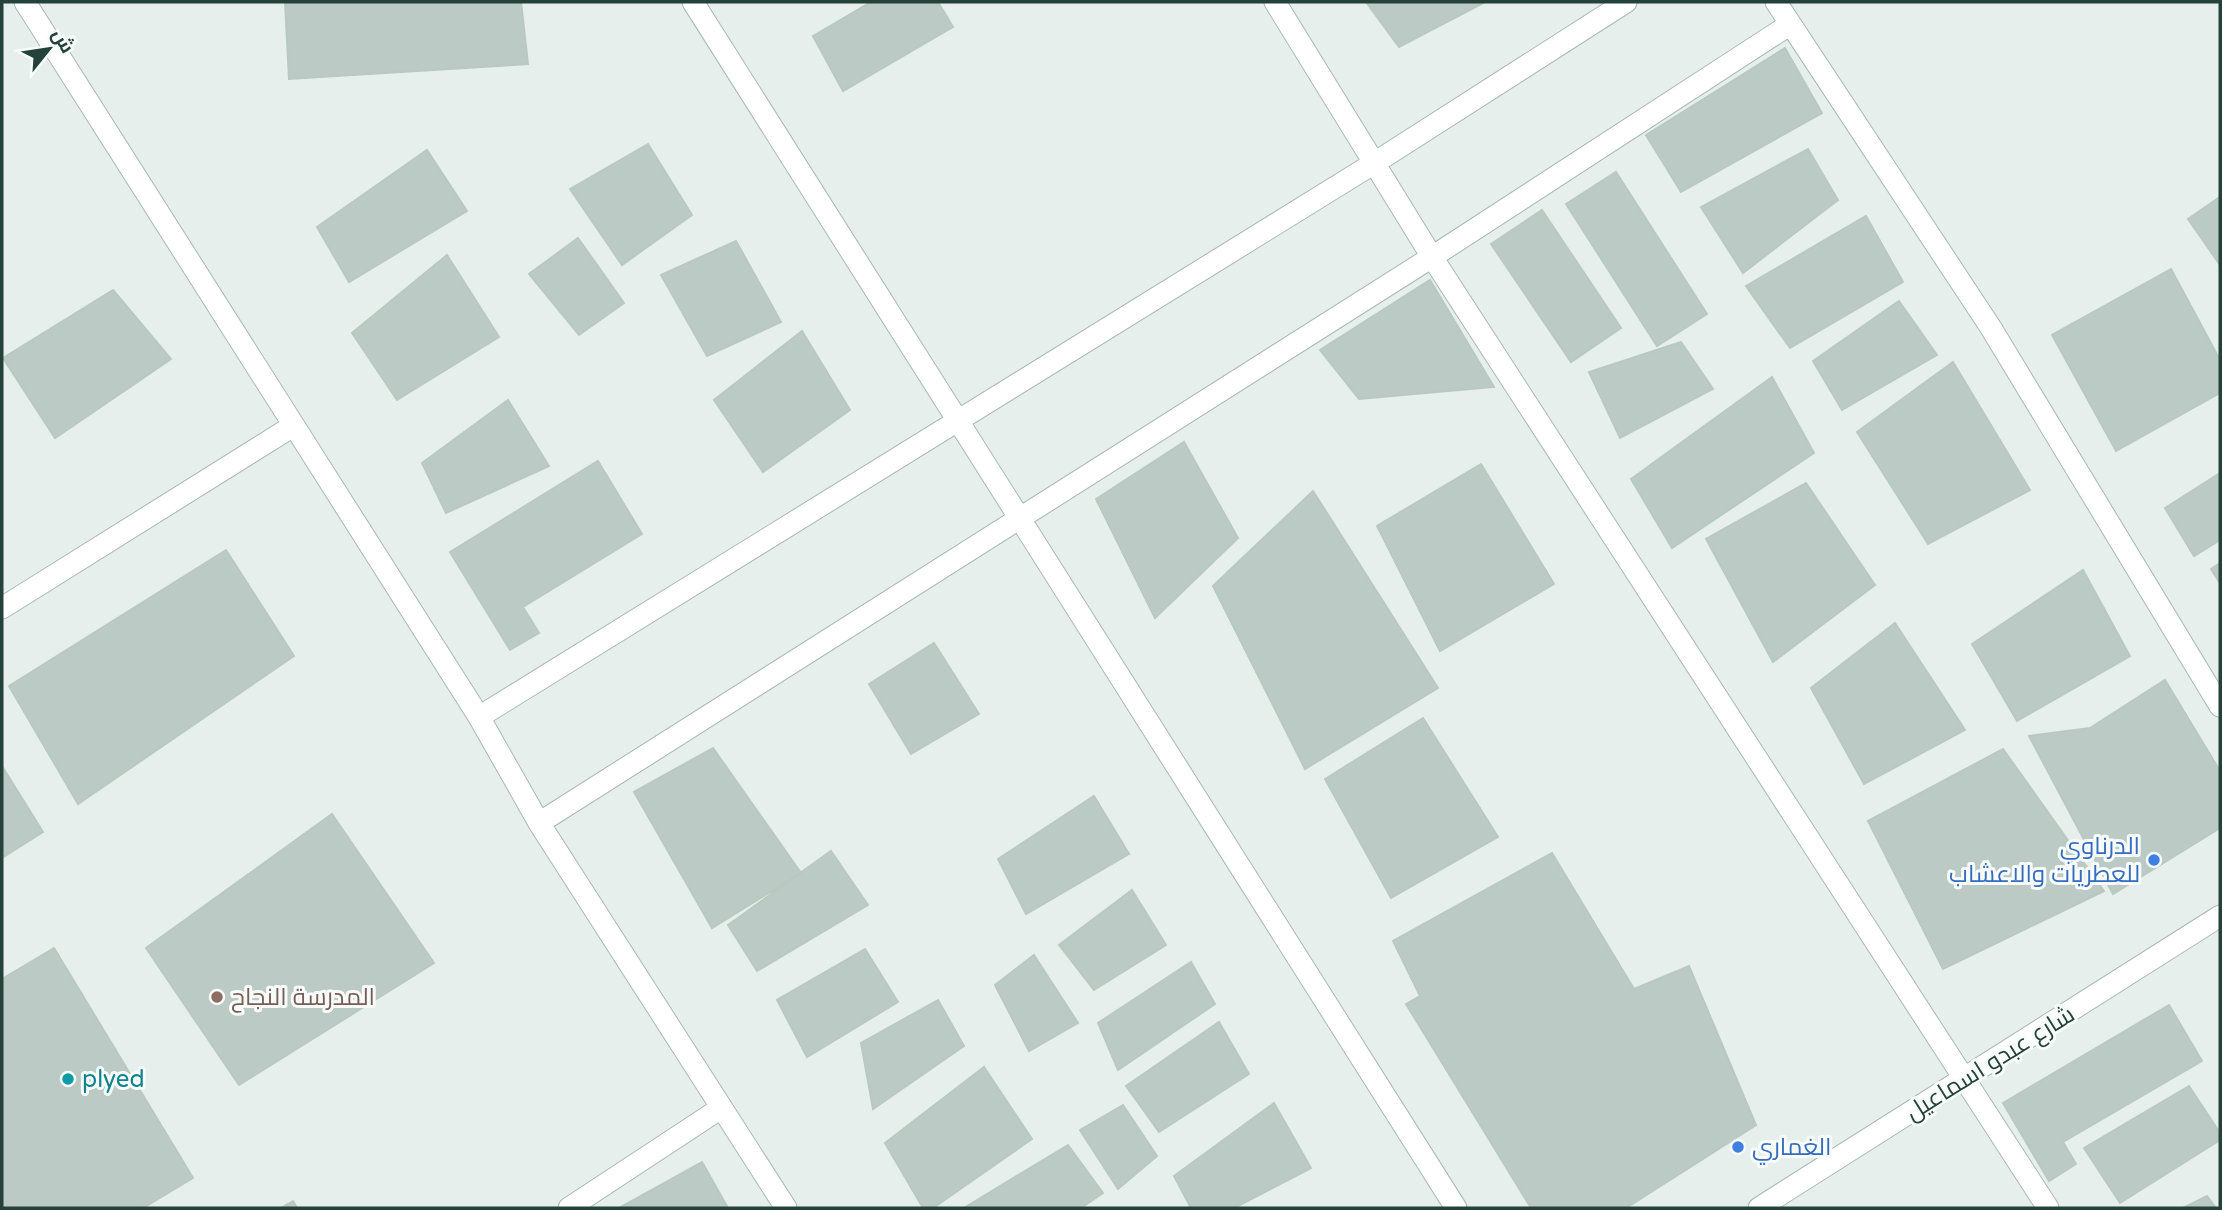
<svg xmlns="http://www.w3.org/2000/svg" width="2222" height="1210" viewBox="0 0 2222 1210" font-family="'Varela Round',Cairo,sans-serif">
	<style>
		.building { fill: #bbcac4; stroke: #b8c9c2; stroke-width: 2 }
		.lines { fill: none; stroke-linecap: round; stroke-linejoin: round }
		.street-casing { stroke: #a8b8b2; stroke-width: 23 }
		.street { stroke: #fff; stroke-width: 21 }
		.shop-dot { fill: #3f7fe0; stroke: #f7fbf9; stroke-width: 2.5 }
		.education-dot { fill: #8d6e63; stroke: #f7fbf9; stroke-width: 2.5 }
		.culture-dot { fill: #0f9aa8; stroke: #f7fbf9; stroke-width: 2.5 }
		.labels { text-anchor: middle; stroke-width: 6; stroke-linejoin: round; paint-order: stroke }
		.shop-label { font-size: 24px; fill: #366cbe; stroke: #f7fbf9; text-anchor: end }
		.education-label { font-size: 24px; fill: #785e54; stroke: #f7fbf9; text-anchor: start }
		.street-label { font-size: 24px; fill: #24423a; stroke: #f7fbf9 }
		.culture-label { font-size: 24px; fill: #0d838f; stroke: #f7fbf9; text-anchor: start }
	</style>
	<rect width="100%" height="100%" fill="#e6efeb"/>
	<path class="building" d="M 285,2 L 521,2 L 528,64 L 289,79 Z
		M 871,2 L 938,2 L 953,27 L 843,91 L 813,36 Z
		M 1366,2 L 1485,2 L 1399,47 Z
		M 1785,48 L 1822,113 L 1681,192 L 1646,135 Z
		M 648,144 L 692,215 L 622,265 L 570,189 Z
		M 1808,149 L 1838,200 L 1743,273 L 1701,207 Z
		M 427,150 L 467,211 L 349,282 L 317,227 Z
		M 1616,172 L 1707,314 L 1657,346 L 1566,204 Z
		M 2220,197 L 2220,265 L 2188,219 Z
		M 1542,210 L 1621,328 L 1571,362 L 1491,244 Z
		M 1866,216 L 1903,282 L 1790,348 L 1746,286 Z
		M 578,238 L 624,303 L 579,335 L 529,274 Z
		M 736,241 L 781,322 L 707,356 L 661,275 Z
		M 447,255 L 499,337 L 397,400 L 352,333 Z
		M 2171,269 L 2220,360 L 2220,393 L 2116,451 L 2052,335 Z
		M 1430,280 L 1494,387 L 1359,399 L 1320,350 Z
		M 113,290 L 171,359 L 55,438 L 3,358 Z
		M 1899,301 L 1937,355 L 1842,410 L 1813,361 Z
		M 802,331 L 850,410 L 763,472 L 714,400 Z
		M 1681,342 L 1713,389 L 1620,438 L 1589,372 Z
		M 1953,362 L 2030,490 L 1928,544 L 1857,432 Z
		M 1772,377 L 1814,453 L 1672,548 L 1631,479 Z
		M 508,400 L 549,466 L 446,513 L 422,463 Z
		M 1184,442 L 1238,538 L 1155,618 L 1096,499 Z
		M 598,461 L 642,534 L 523,607 L 539,633 L 510,650 L 450,552 Z
		M 1481,464 L 1554,584 L 1440,651 L 1377,526 Z
		M 2220,473 L 2220,540 L 2194,556 L 2165,508 Z
		M 1806,483 L 1875,585 L 1773,662 L 1706,539 Z
		M 1313,491 L 1438,688 L 1305,769 L 1213,586 Z
		M 226,550 L 294,656 L 78,804 L 9,686 Z
		M 2220,563 L 2220,583 L 2211,569 Z
		M 2083,570 L 2130,656 L 2017,721 L 1972,644 Z
		M 1895,623 L 1965,730 L 1864,784 L 1811,688 Z
		M 934,643 L 979,714 L 911,754 L 869,684 Z
		M 2165,680 L 2220,771 L 2220,828 L 2113,894 L 2029,736 L 2090,728 Z
		M 1423,718 L 1498,837 L 1391,898 L 1325,779 Z
		M 713,748 L 801,873 L 712,928 L 634,792 Z
		M 2003,749 L 2104,891 L 1943,969 L 1868,821 Z
		M 2,766 L 43,832 L 2,858 Z
		M 1094,796 L 1129,854 L 1026,914 L 998,859 Z
		M 332,814 L 434,963 L 239,1085 L 146,948 Z
		M 831,851 L 868,905 L 757,971 L 728,925 Z
		M 1552,853 L 1634,989 L 1689,966 L 1756,1125 L 1626,1208 L 1531,1208 L 1406,1004 L 1420,996 L 1393,941 Z
		M 1132,890 L 1166,945 L 1094,990 L 1059,945 Z
		M 54,948 L 193,1178 L 143,1208 L 2,1208 L 2,979 Z
		M 865,949 L 898,1002 L 807,1057 L 777,1000 Z
		M 1034,955 L 1078,1023 L 1029,1051 L 995,985 Z
		M 1191,962 L 1215,1004 L 1118,1070 L 1098,1023 Z
		M 938,1000 L 964,1046 L 873,1109 L 861,1043 Z
		M 2169,1005 L 2202,1061 L 2063,1142 L 2076,1164 L 2049,1181 L 2003,1103 Z
		M 1219,1022 L 1249,1074 L 1159,1132 L 1126,1086 Z
		M 984,1067 L 1032,1139 L 933,1208 L 923,1208 L 885,1143 Z
		M 2189,1086 L 2220,1133 L 2220,1140 L 2120,1203 L 2084,1148 Z
		M 1274,1103 L 1311,1168 L 1234,1208 L 1191,1208 L 1174,1176 Z
		M 1123,1105 L 1157,1156 L 1118,1189 L 1080,1130 Z
		M 1068,1145 L 1103,1193 L 1081,1208 L 964,1208 Z
		M 702,1162 L 728,1208 L 619,1208 Z
		M 2207,1196 L 2216,1208 L 2183,1208 Z
		M 293,1201 L 297,1208 L 281,1208 Z"/>
	<g class="lines">
		<g class="street-casing">
			<path id="street" d="M 25,2 L 479,717 L 539,823 L 786,1208
				M 693,2 L 1456,1208
				M 1275,2 L 1432,257 L 2048,1208
				M 1776,2 L 1991,328 L 2220,706
				M 2,608 L 293,426
				M 479,717 L 1376,162 L 1626,2
				M 539,823 L 1432,257 L 1789,25
				M 569,1208 L 721,1108
				M 1759,1208 L 2220,916"/>
		</g>
		<use href="#street" class="street"/>
	</g>
	<g class="shop-dot">
		<circle cx="2154" cy="860" r="7"/>
		<circle cx="1738" cy="1147" r="7"/>
	</g>
	<circle class="education-dot" cx="217" cy="997" r="7"/>
	<circle class="culture-dot" cx="68" cy="1079" r="7"/>
	<g class="labels">
		<g class="shop-label">
			<text x="2140" y="854">الدرناوي<tspan x="2140" dy="28">للعطريات والاعشاب</tspan></text>
			<text x="1752" y="1155" text-anchor="start">الغماري</text>
		</g>
		<g class="education-label">
			<text x="231" y="1005">المدرسة النجاح</text>
		</g>
		<g class="street-label">
			<text transform="translate(1990 1063) rotate(-32)" y="8">شارع عبدو اسماعيل</text>
		</g>
		<g class="culture-label">
			<text x="82" y="1087">plyed</text>
		</g>
	</g>
	<rect width="2222" height="1210" fill="none" stroke="#24423a" stroke-width="7"/>
	<g transform="translate(49 49) rotate(60)" stroke="#f7fbf9" stroke-width="5" paint-order="stroke">
	<path d="M0-5L12 26L0 18L-12 26Z" fill="#24423a"/>
	<text y="-10" font-size="19" font-weight="bold" text-anchor="middle" fill="#24423a">ش</text>
	</g>
</svg>
